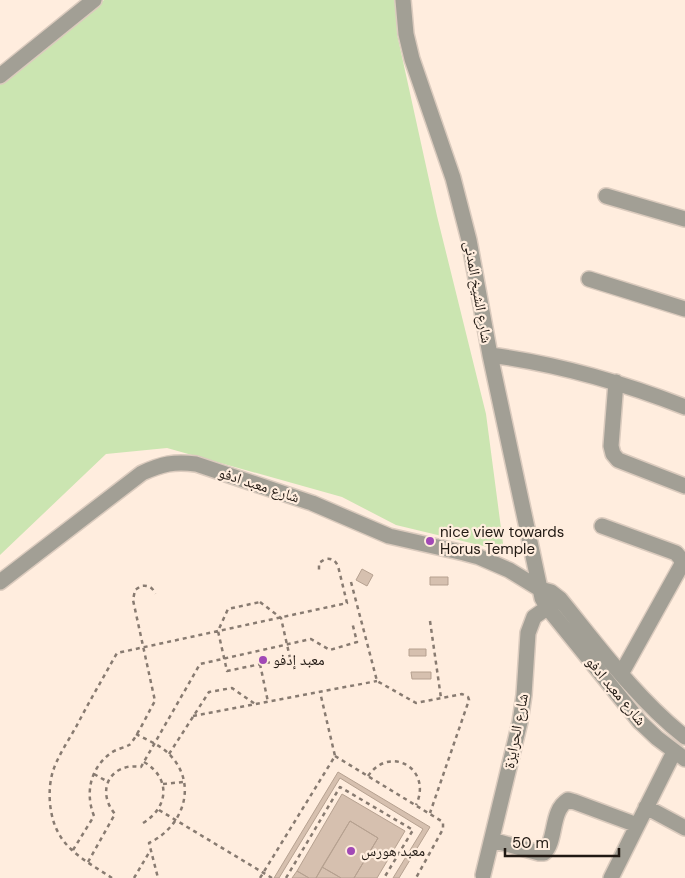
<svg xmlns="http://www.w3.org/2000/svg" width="685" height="878" viewBox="0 0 685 878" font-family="'DM Sans','Noto Naskh Arabic',sans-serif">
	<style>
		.green { fill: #cbe5b1 }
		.building { fill: #d6c0af; stroke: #b6a190 }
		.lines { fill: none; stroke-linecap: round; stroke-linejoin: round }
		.minor-casing { stroke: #dbcbbe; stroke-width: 18 }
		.path { stroke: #887b71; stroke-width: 2.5; stroke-dasharray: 4 4; stroke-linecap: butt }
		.minor { stroke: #a29f95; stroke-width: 15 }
		.poi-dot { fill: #a149b6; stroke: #ffedde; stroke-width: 2 }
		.labels { text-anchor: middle; stroke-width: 4.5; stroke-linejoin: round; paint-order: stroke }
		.street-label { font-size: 15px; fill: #211913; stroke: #ffedde }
		.poi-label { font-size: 15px; fill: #211913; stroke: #ffedde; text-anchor: start }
	</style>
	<rect width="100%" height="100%" fill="#ffedde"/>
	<path class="green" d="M 104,0 L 396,0 L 397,34 L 437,216 L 486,414 L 504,551 L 396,525 L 342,497 L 167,448 L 106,454 L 0,555 L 0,85 L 11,74 Z"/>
	<path class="building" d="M 362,569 L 373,575 L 367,586 L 356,580 Z
		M 430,577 L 448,577 L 448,585 L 430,585 Z
		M 409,649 L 426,649 L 426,656 L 409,656 Z
		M 411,672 L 431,672 L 431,679 L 412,679 Z
		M 338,772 L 430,827 L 399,878 L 393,878 L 423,829 L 340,778 L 279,878 L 274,878 Z
		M 342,794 L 405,831 L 377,878 L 354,878 L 378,838 L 350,821 L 316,878 L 309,878 L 297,871 Z
		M 350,821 L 378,838 L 354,878 L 341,878 L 322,867 Z
		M 322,867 L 336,875 L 341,878 L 316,878 Z
		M 297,871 L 309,878 L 292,878 Z"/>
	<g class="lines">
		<g class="minor-casing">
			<path id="minor" d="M 403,0 L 406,34 L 412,59 L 453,178 L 469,240 L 490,355 L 542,598 L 547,607 L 640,722 L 657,738 L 685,759
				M 0,76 L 94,0
				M 606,196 L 685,219
				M 589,279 L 685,309
				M 490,355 C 558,364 621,382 685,407
				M 616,382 L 611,446 L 613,454 L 618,460 L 685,486
				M 602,526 L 676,553 L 682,560 L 681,566 L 621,674
				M 0,582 L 142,473 C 162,464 174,461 196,464 L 312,503 L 389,536 L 464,553 L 479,557 L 509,570 L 540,589 L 551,592 L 560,599 C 599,647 636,698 685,737
				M 646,807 L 685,828
				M 492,840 L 539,853 L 544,853 C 557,840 550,811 568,800 L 575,802 L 637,825
				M 483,875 L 520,722 L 524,695 L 528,633 L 534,617 L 554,603
				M 611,878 L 674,752"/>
		</g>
		<path class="path" d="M 351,582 L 377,681 L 416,703 L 462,694 L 468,697 L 469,700 L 430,813
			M 260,602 L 281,618 L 290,658 L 227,671 L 218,631 L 228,609 Z
			M 430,621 L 441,698
			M 260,664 L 268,702
			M 193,716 L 377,681
			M 136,734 C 147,740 160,745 169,754 C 199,784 183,827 149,843 L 158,878
			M 169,754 L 209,692 L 232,688 L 255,704
			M 335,756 L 443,822 L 443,829 L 416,878
			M 94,774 L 108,782
			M 368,776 C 390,744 433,769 416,805
			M 163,784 L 184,782
			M 159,810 L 272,878
			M 143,823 C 169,807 171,778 144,762
			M 73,850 L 94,816 C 85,793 90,768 111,753 C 116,749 124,748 129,745 C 135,741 150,709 155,701 L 133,600 L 135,590 L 141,586 C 148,585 153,587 155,594
			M 88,862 L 115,814 C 95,790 111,762 141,767 L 200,664 L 311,639 L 330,650 L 357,642 L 352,622
			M 112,878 C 94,866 70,854 59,834 C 49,817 47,790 53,771 C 58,756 68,741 76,727 C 89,702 103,678 117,653 L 347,603 L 338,566 C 335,560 332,558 325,559 L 319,563 L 319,571
			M 134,878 L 150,851
			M 260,878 L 335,756 L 320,692
			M 286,878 L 340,787 L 413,830 L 384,878"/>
		<use href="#minor" class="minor"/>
	</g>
	<g class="poi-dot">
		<circle cx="430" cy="541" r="5"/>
		<circle cx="263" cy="660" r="5"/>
		<circle cx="351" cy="851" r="5"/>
	</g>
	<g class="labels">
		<g class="street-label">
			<text transform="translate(478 292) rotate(80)" y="5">شارع الشيخ المدنى</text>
			<text transform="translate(259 485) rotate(18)" y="5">شارع معبد ادفو</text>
			<text transform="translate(616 691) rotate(50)" y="5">شارع معبد ادفو</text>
			<text transform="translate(516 731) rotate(-79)" y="5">شارع الحرايزة</text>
		</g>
		<g class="poi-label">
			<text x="440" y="537">nice view towards<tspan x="440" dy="17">Horus Temple</tspan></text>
			<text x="273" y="665">معبد إدفو</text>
			<text x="361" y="856">معبد هورس</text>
		</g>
	</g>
	<path d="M505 848v8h114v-8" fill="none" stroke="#211913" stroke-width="2.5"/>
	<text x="512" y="848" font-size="15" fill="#211913" stroke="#ffedde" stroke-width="4" paint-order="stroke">50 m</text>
</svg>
